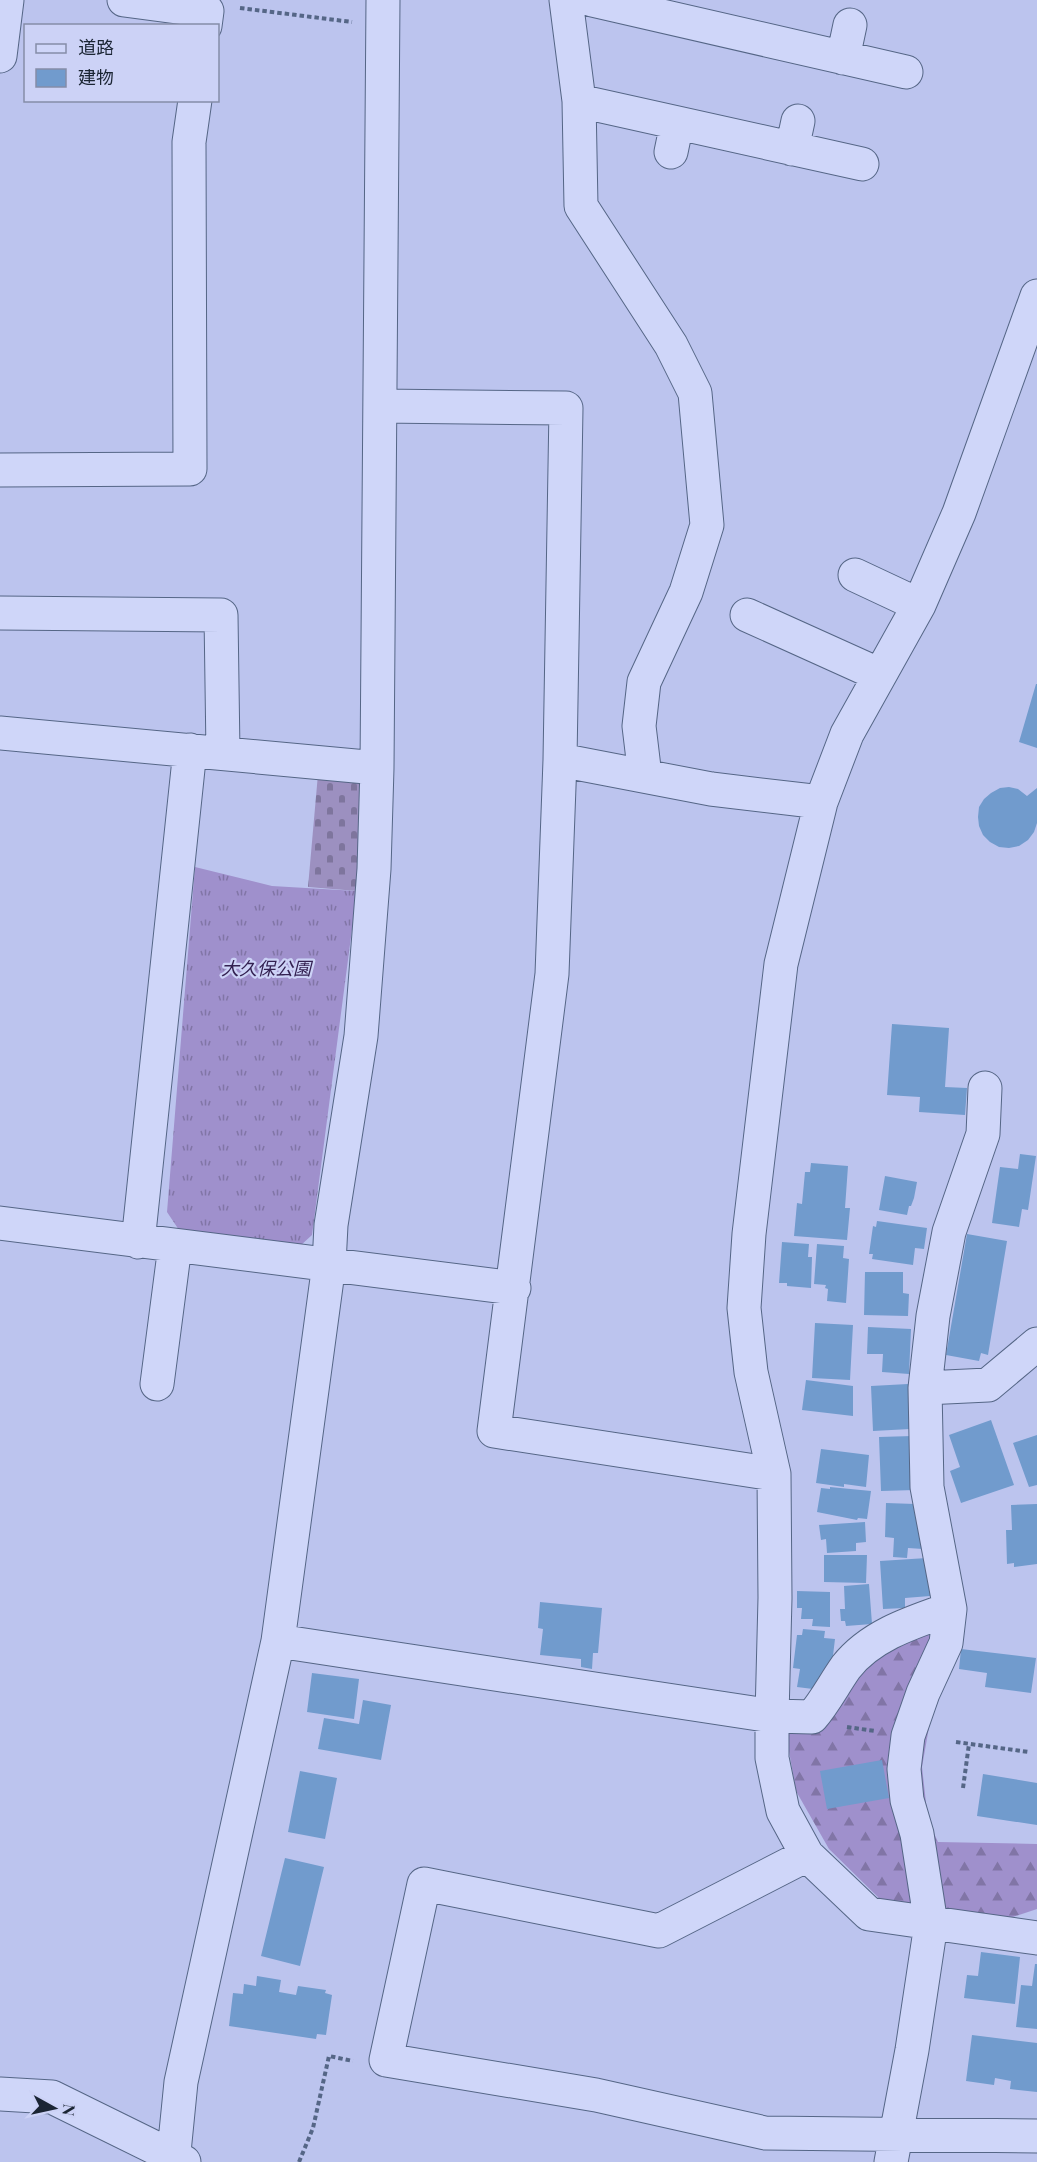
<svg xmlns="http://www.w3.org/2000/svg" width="1037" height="2162" viewBox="0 0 1037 2162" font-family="'Playfair Display','Noto Sans JP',serif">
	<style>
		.grass { fill: url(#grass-tufts) }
		.forest { fill: url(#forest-firs) }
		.cemetery { fill: url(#cemetery-stones) }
		.building { fill: #719bcd }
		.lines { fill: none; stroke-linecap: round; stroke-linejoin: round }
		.minor-casing { stroke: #556686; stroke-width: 35 }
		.path { stroke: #556686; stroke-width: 4; stroke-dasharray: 4.5 3; stroke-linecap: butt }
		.minor { stroke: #cfd6f9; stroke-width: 33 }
		.labels { text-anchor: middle; stroke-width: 4.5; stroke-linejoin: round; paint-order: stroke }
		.park-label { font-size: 18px; font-style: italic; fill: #332151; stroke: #ccd2f6 }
	</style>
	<defs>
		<pattern id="grass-tufts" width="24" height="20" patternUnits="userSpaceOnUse" patternTransform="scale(1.5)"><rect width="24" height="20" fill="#9f90cc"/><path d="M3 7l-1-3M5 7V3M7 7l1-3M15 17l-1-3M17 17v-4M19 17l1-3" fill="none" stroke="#8175a6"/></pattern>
		<pattern id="forest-firs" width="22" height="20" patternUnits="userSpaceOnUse" patternTransform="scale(1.5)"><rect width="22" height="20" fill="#9f90cc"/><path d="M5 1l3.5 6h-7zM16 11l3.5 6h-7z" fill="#8175a6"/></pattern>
		<pattern id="cemetery-stones" width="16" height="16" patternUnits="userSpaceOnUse" patternTransform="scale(1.5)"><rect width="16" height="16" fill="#9c90c0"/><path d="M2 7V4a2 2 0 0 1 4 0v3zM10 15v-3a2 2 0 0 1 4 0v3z" fill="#7e759d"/></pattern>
	</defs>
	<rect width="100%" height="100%" fill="#bcc4ee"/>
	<path class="grass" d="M 195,867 L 272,886 L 357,891 L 312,1235 L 300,1246 L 179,1230 L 167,1212 Z"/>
	<path class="forest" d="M 962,1613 L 931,1716 L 922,1767 L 928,1820 L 938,1842 L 1037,1844 L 1037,1909 L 998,1922 L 882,1901 L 829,1849 L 796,1791 L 786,1734 L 811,1731 L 858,1670 L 899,1636 Z"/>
	<path class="cemetery" d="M 318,774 L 366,778 L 357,891 L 308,887 Z"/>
	<path class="building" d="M 1036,684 L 1037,684 L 1037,748 L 1019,742 Z
		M 1009,787 L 1018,789 L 1027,796 L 1037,788 L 1037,823 L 1034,832 L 1028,840 L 1019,846 L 1009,848 L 999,847 L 990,842 L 983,835 L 979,826 L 978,817 L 979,807 L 984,799 L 991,793 L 1000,788 Z
		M 892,1024 L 949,1028 L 945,1087 L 967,1088 L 965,1115 L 919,1112 L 920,1097 L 887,1095 Z
		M 1020,1154 L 1036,1156 L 1028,1210 L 1022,1209 L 1019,1227 L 992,1223 L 1000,1167 L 1018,1169 Z
		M 811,1163 L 848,1166 L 845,1208 L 850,1208 L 847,1240 L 794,1236 L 797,1203 L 802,1204 L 805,1172 L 810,1172 Z
		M 885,1176 L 917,1182 L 914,1198 L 911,1206 L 909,1206 L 907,1215 L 879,1210 Z
		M 877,1221 L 927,1228 L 924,1249 L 915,1248 L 913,1265 L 872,1259 L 873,1254 L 869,1254 L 873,1226 L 876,1227 Z
		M 967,1234 L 1007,1241 L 988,1355 L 981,1353 L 979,1361 L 946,1355 Z
		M 782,1242 L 809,1244 L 808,1257 L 812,1257 L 811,1288 L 787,1286 L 787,1283 L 779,1283 Z
		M 817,1244 L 844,1246 L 843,1258 L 849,1259 L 846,1303 L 827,1301 L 828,1289 L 825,1288 L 826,1285 L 814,1284 Z
		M 865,1272 L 903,1272 L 903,1293 L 909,1294 L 908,1316 L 864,1315 Z
		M 815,1323 L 853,1325 L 850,1380 L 812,1378 Z
		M 868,1327 L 911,1329 L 909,1374 L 882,1372 L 883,1354 L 867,1354 Z
		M 806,1380 L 853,1386 L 853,1416 L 802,1410 Z
		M 908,1384 L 910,1429 L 873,1431 L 871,1386 Z
		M 991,1420 L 1014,1485 L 961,1503 L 950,1471 L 960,1467 L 949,1435 Z
		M 1037,1435 L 1037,1485 L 1029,1487 L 1013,1443 Z
		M 913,1436 L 915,1490 L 881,1491 L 879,1437 Z
		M 821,1449 L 869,1455 L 866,1487 L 844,1484 L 844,1487 L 816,1483 Z
		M 830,1487 L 871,1491 L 867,1519 L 858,1518 L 857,1520 L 817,1512 L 821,1488 L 830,1489 Z
		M 886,1503 L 915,1504 L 915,1517 L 924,1517 L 923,1549 L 908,1548 L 907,1558 L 893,1557 L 894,1538 L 885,1537 Z
		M 1037,1504 L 1037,1564 L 1014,1567 L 1014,1563 L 1007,1564 L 1006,1530 L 1012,1530 L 1011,1505 Z
		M 865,1522 L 866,1542 L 856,1543 L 856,1551 L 827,1553 L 826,1539 L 821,1540 L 819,1525 Z
		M 824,1555 L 867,1555 L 866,1583 L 824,1582 Z
		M 927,1558 L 930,1596 L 905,1598 L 905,1608 L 883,1609 L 880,1561 Z
		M 869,1584 L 872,1624 L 846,1626 L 845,1621 L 841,1621 L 840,1609 L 845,1609 L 844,1586 Z
		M 797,1591 L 830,1592 L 830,1627 L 812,1626 L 813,1619 L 801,1619 L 802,1608 L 797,1608 Z
		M 540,1602 L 602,1608 L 598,1653 L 593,1653 L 592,1669 L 581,1667 L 581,1659 L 540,1655 L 543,1629 L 538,1628 Z
		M 803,1629 L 825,1631 L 824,1638 L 835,1639 L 831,1672 L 821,1690 L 797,1687 L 800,1669 L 793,1668 L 797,1635 L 802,1635 Z
		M 961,1649 L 1036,1658 L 1031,1693 L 985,1687 L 987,1673 L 959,1669 Z
		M 312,1673 L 359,1679 L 354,1719 L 307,1712 Z
		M 363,1700 L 391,1705 L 381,1760 L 318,1749 L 324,1718 L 359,1724 Z
		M 882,1760 L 889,1798 L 827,1809 L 820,1771 Z
		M 300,1771 L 337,1778 L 325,1839 L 288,1832 Z
		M 983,1774 L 1037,1783 L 1037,1825 L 977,1816 Z
		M 285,1858 L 324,1867 L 300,1966 L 261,1956 Z
		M 981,1952 L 1020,1957 L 1015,2004 L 964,1998 L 967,1975 L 978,1976 Z
		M 1035,1964 L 1037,1964 L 1037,2029 L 1016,2027 L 1021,1985 L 1032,1986 Z
		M 257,1976 L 281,1980 L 279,1992 L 296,1995 L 298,1986 L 326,1990 L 325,1993 L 332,1995 L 326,2035 L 317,2034 L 316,2039 L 229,2026 L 233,1993 L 243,1994 L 244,1984 L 256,1986 Z
		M 972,2035 L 1037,2043 L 1037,2092 L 1010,2089 L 1011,2081 L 995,2078 L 994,2085 L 966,2081 Z"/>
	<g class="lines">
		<g class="minor-casing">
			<path id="minor" d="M 124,0 L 207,11 L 205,26
				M 566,0 L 579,101 L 581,206 L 671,345 L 695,393 L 707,525 L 686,592 L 644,682 L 639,726 L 645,776
				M 592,0 L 906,72
				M 0,56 L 7,0
				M 843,58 L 850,25
				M 579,101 L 862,164
				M 792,149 L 798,121
				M 671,152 L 677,123
				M 1037,296 L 959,513 L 919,605 L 847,734 L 821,802 L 781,964 L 749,1234 L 744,1308 L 751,1372 L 774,1474 L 775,1598 L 772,1716 L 772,1758 L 783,1811 L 807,1855 L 869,1914 L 1037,1938
				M 380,406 L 566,408 L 560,760 L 552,974 L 494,1431 L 774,1474
				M 0,470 L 190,469 L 189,142 L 195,100
				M 855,575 L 919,605
				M 0,613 L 221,615 L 223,753
				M 747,615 L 880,675
				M 0,733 L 377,768
				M 560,760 L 711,789 L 821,802
				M 0,1223 L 514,1288
				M 138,1242 L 190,750
				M 157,1384 L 175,1246
				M 925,1388 L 933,1316 L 949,1232 L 983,1134 L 985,1088
				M 278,1641 L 772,1716 L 812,1717 C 825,1702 834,1684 846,1667 C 871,1635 913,1622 950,1609
				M 807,1855 L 659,1931 L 424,1884 L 386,2060 L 596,2095 L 765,2133 L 1037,2136
				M 0,2094 L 52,2097 L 184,2162
				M 173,2162 L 181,2082 L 278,1641 L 329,1264 L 331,1225 L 361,1036 L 374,869 L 377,768 L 383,0
				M 891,2162 L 912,2050 L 931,1924 L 917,1834 L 907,1800 L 904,1769 L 908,1736 L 923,1693 L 946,1643 L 950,1609 L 927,1487 L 925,1388 L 988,1385 L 1037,1344"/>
		</g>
		<path class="path" d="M 240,8 L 352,22
			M 847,1727 L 875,1731
			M 956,1742 L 1029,1752
			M 963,1788 L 969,1744
			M 299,2162 L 313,2128 L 329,2056 L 353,2061"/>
		<use href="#minor" class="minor"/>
	</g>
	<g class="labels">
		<g class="park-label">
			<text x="266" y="975">大久保公園</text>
		</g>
	</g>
	<rect x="24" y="24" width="195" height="78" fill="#ccd2f6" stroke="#858da8" stroke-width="1.5"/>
	<rect x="36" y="44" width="30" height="9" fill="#cfd6f9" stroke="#858da8" stroke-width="1.5"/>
	<text x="78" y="54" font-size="18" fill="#1b2534">道路</text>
	<rect x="36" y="69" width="30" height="18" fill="#719bcd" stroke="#858da8" stroke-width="1.5"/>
	<text x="78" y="84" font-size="18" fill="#1b2534">建物</text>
	<g transform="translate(54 2108) rotate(98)" stroke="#ccd2f6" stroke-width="4.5" paint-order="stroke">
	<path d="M0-4.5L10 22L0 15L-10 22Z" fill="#1b2534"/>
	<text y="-9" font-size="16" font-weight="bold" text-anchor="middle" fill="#1b2534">N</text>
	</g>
</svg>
